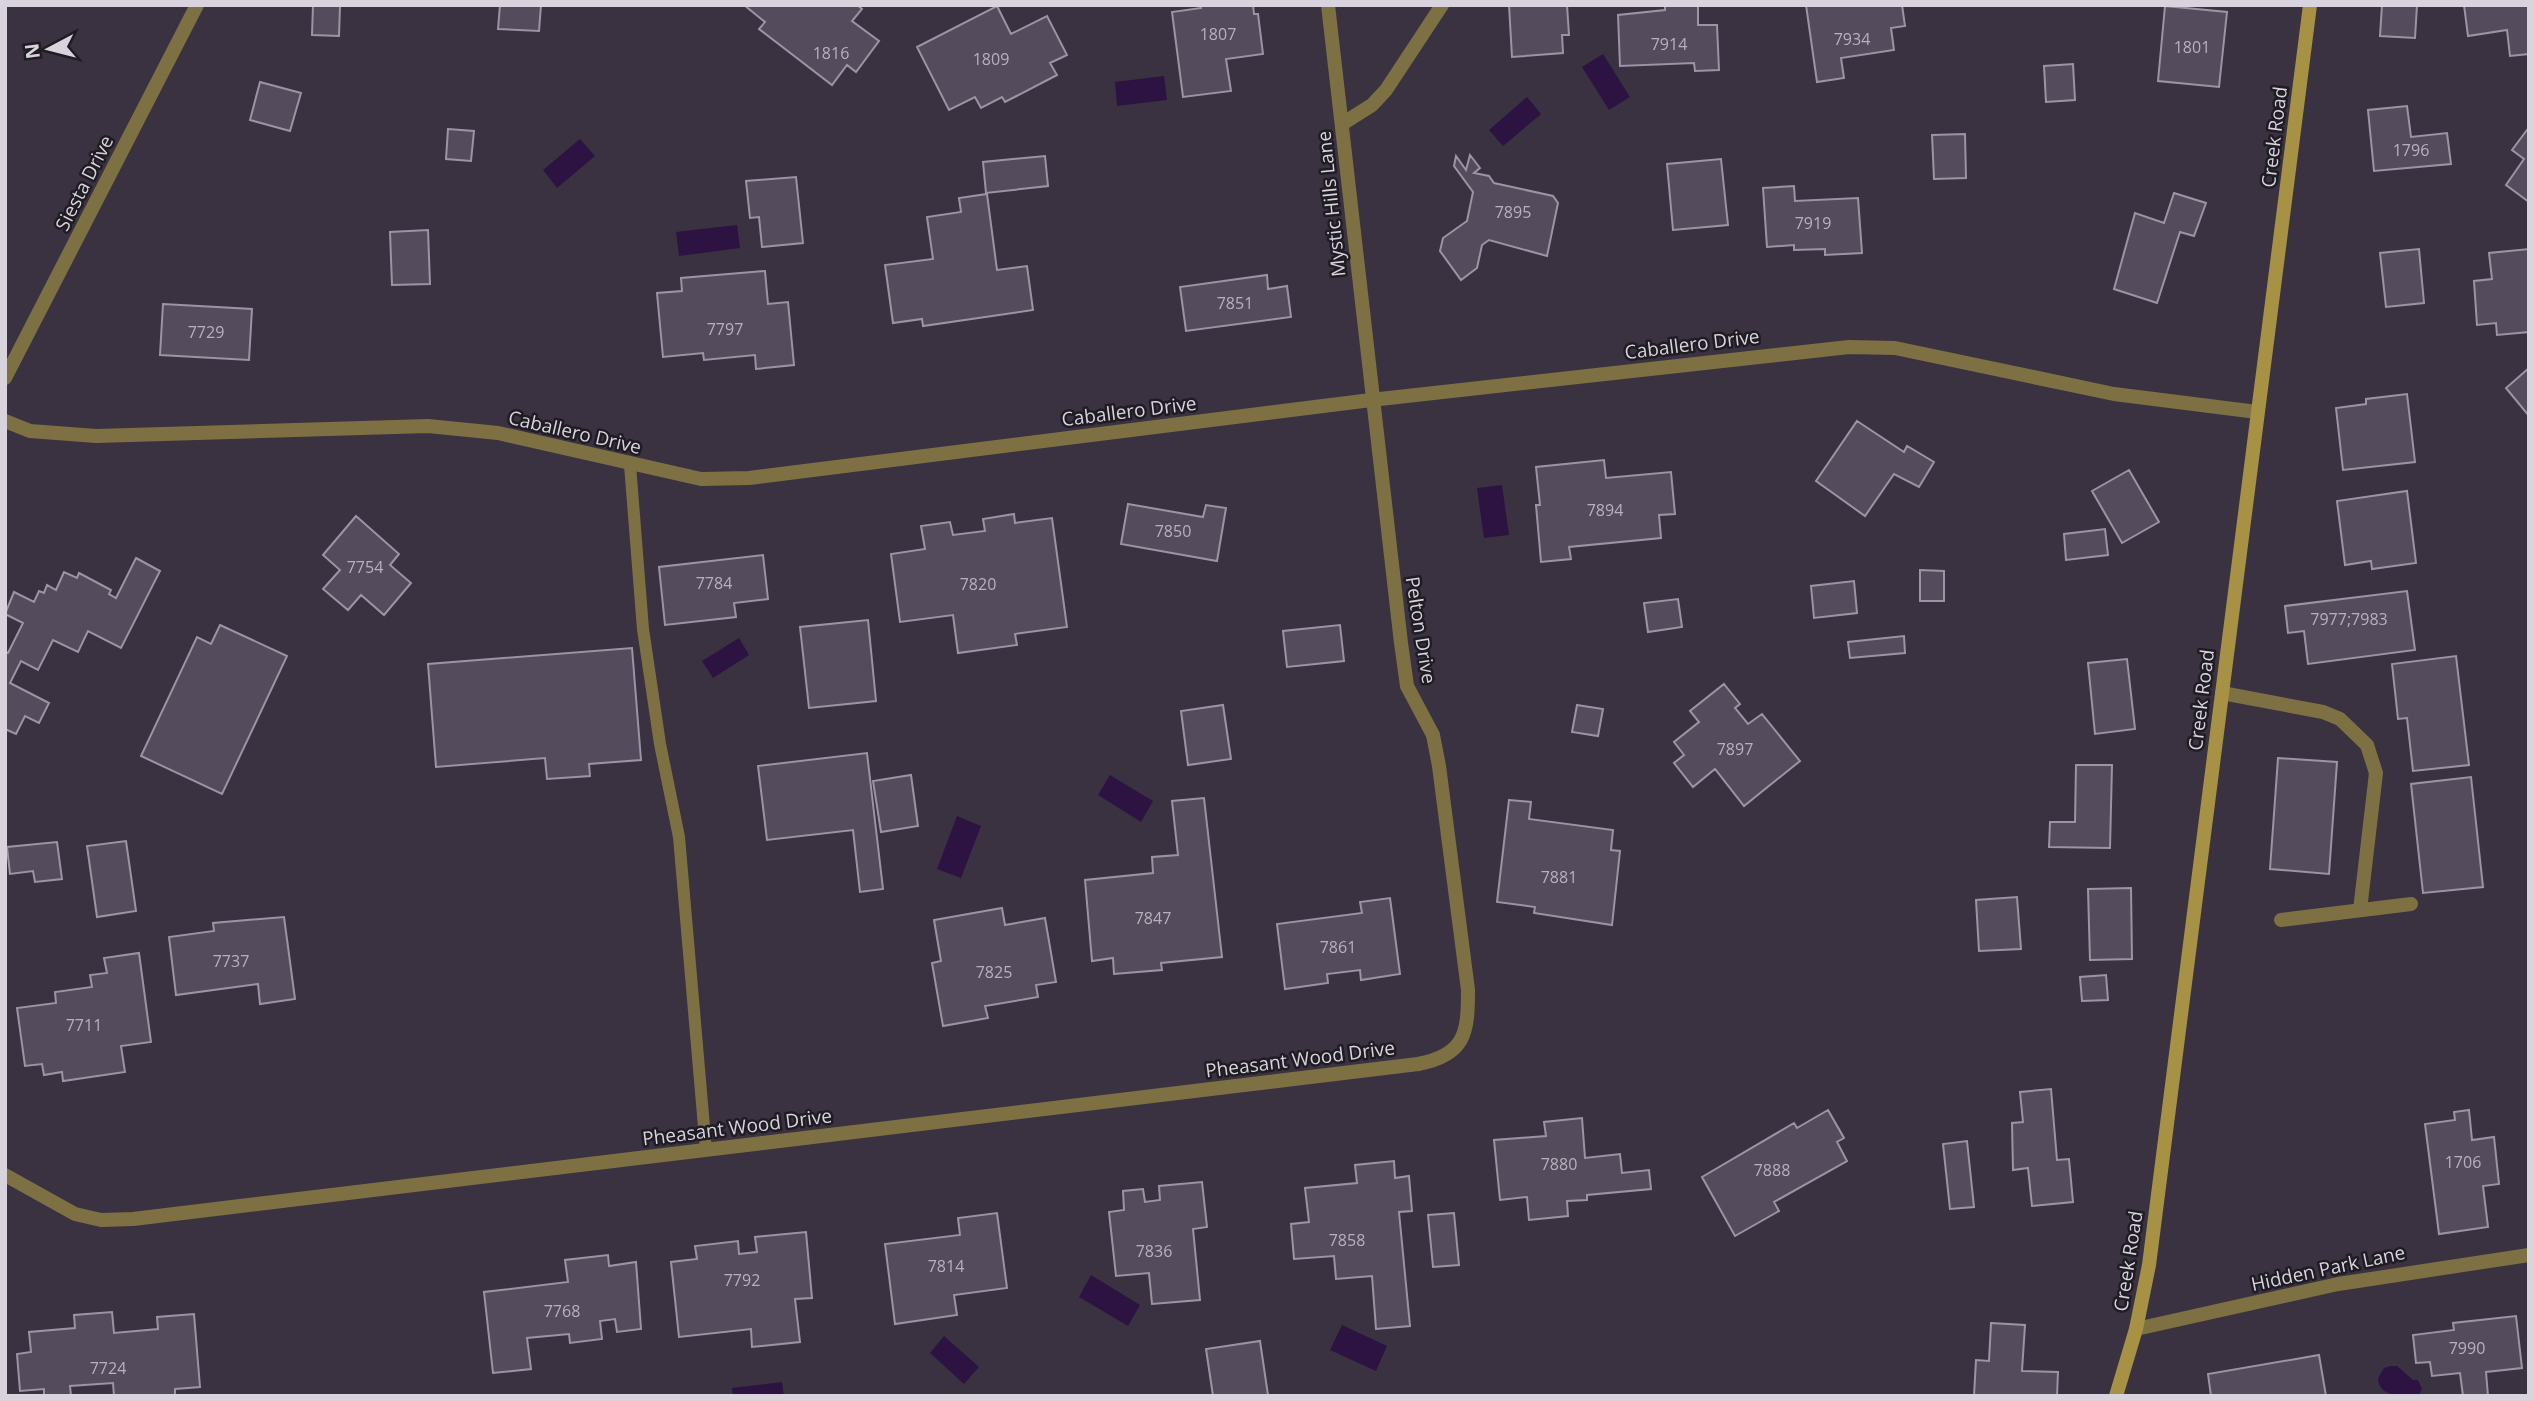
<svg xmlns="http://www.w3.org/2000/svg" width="2534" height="1401" viewBox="0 0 2534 1401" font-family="'Open Sans',sans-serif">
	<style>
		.water { fill: #2d1341 }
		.building { fill: #544c5c; stroke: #9c93a5; stroke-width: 2 }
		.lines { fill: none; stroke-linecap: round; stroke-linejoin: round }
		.lane { stroke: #7d7143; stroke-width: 12 }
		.street { stroke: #7d7143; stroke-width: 14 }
		.secondary { stroke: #a69145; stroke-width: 14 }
		.labels { text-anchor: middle; stroke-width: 5; stroke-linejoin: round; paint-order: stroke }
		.number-label { font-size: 16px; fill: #b7b1bd }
		.street-label { font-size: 19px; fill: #d8d3dd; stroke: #1f1c23 }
	</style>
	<rect width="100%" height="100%" fill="#3a3241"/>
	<path class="water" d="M 1603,54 L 1630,97 L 1609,110 L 1582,67 Z
		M 1164,76 L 1167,100 L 1117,106 L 1115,82 Z
		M 1527,97 L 1541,114 L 1503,146 L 1489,130 Z
		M 580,139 L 595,156 L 557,188 L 543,170 Z
		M 737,225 L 740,248 L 679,256 L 676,232 Z
		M 1502,485 L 1509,535 L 1484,538 L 1477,488 Z
		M 739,638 L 749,655 L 713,678 L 702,661 Z
		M 1110,775 L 1153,801 L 1141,822 L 1098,795 Z
		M 957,816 L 981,826 L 961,878 L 937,869 Z
		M 1091,1275 L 1140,1305 L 1128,1326 L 1079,1297 Z
		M 1342,1325 L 1387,1346 L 1376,1371 L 1330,1350 Z
		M 944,1336 L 979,1367 L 964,1384 L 930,1353 Z
		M 2390,1366 L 2397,1366 L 2413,1380 L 2418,1380 L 2422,1389 L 2418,1396 C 2402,1396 2378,1397 2378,1378 L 2384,1368 Z
		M 782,1382 L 784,1396 L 733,1396 L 732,1388 Z"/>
	<path class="building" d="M 313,5 L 340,6 L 339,36 L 312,35 Z
		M 500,5 L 541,5 L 539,31 L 498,29 Z
		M 744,5 L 857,5 L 862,9 L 852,21 L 879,41 L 856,72 L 847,65 L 832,85 L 759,29 L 765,22 Z
		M 1200,5 L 1253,5 L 1254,14 L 1258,14 L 1263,54 L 1226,59 L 1231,91 L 1183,97 L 1172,12 L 1201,8 Z
		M 1509,5 L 1567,5 L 1569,35 L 1562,35 L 1563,53 L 1512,57 Z
		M 1665,5 L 1698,5 L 1698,25 L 1717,25 L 1719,70 L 1695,71 L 1694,63 L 1620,66 L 1618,15 L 1665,10 Z
		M 1806,5 L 1902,5 L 1905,26 L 1891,28 L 1894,50 L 1841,58 L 1844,78 L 1817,82 Z
		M 2382,5 L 2417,5 L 2415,38 L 2380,36 Z
		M 2464,5 L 2529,5 L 2529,54 L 2510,56 L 2507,30 L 2468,36 Z
		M 997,6 L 1011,34 L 1047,16 L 1067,55 L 1050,63 L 1057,75 L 1005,102 L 1002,97 L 981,108 L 975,97 L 949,110 L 917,47 Z
		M 2165,6 L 2227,12 L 2219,87 L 2158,81 Z
		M 2073,64 L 2075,100 L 2046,102 L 2044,66 Z
		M 260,82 L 301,93 L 290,131 L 250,120 Z
		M 2407,106 L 2411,137 L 2447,133 L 2451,164 L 2374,171 L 2368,110 Z
		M 448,129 L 474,131 L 471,161 L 446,159 Z
		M 2527,130 L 2529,131 L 2529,202 L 2506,185 L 2524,159 L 2512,150 Z
		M 1965,134 L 1966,178 L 1934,179 L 1932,135 Z
		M 1470,155 L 1480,168 L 1474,173 L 1489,176 L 1494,183 L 1553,196 L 1558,203 L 1547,256 L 1489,240 L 1482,245 L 1477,268 L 1461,280 L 1440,251 L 1443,238 L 1467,221 L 1473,192 L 1454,166 L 1456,156 L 1466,170 Z
		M 1045,156 L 1048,186 L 986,193 L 983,162 Z
		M 1721,159 L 1728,225 L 1673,230 L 1667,164 Z
		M 796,177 L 803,243 L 762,247 L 759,217 L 750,218 L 746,181 Z
		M 1794,186 L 1795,201 L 1858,198 L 1862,253 L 1825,255 L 1825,249 L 1794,250 L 1794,245 L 1767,247 L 1763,188 Z
		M 2174,193 L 2206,203 L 2194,236 L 2180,232 L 2157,303 L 2114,289 L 2135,213 L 2164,223 Z
		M 987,194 L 997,270 L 1027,266 L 1033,310 L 923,326 L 922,319 L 893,323 L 885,265 L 933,259 L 927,217 L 961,212 L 959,198 Z
		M 428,230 L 430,284 L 392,285 L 390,232 Z
		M 2419,249 L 2424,303 L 2386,307 L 2380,253 Z
		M 2529,249 L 2529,332 L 2497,335 L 2496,323 L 2477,325 L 2474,281 L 2492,279 L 2489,253 Z
		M 765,271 L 768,304 L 788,302 L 794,365 L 756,369 L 755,355 L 704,360 L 703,353 L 663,357 L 657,293 L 682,291 L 681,278 Z
		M 1267,275 L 1268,289 L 1287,286 L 1291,317 L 1186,331 L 1180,287 Z
		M 163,304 L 252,309 L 249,360 L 160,355 Z
		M 2529,368 L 2529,416 L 2506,388 Z
		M 2407,394 L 2415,462 L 2343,470 L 2336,408 L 2366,404 L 2366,399 Z
		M 1857,421 L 1904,452 L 1907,446 L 1934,462 L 1919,487 L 1894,474 L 1865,516 L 1816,481 Z
		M 1604,460 L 1606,478 L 1671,472 L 1675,514 L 1659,515 L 1661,538 L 1569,547 L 1571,559 L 1541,562 L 1536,505 L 1540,505 L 1536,467 Z
		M 2129,470 L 2159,522 L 2122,543 L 2092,491 Z
		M 2407,491 L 2416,563 L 2372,569 L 2371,561 L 2345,565 L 2337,501 Z
		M 1128,504 L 1203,517 L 1206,505 L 1226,508 L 1217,561 L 1121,544 Z
		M 1014,514 L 1015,523 L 1052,518 L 1067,627 L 1015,634 L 1017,645 L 958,653 L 953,615 L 900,622 L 891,554 L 925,549 L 921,526 L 950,522 L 953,535 L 985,531 L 983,519 Z
		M 356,516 L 399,554 L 390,565 L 411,583 L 384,615 L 361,595 L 348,610 L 323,589 L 340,570 L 323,555 Z
		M 2105,529 L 2108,555 L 2066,560 L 2064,534 Z
		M 763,555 L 768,599 L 734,603 L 736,617 L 665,625 L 659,567 Z
		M 136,558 L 160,571 L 121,648 L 88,631 L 78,652 L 53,640 L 38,670 L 21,661 L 10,683 L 49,703 L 39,723 L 25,716 L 16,734 L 5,729 L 5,652 L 8,653 L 23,623 L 5,614 L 14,592 L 34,602 L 39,591 L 44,593 L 47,585 L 56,590 L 64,572 L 77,578 L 79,573 L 111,590 L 109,594 L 116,598 Z
		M 1920,570 L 1944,571 L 1944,601 L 1920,601 Z
		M 1854,581 L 1857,613 L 1814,618 L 1811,586 Z
		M 2407,591 L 2415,650 L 2308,664 L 2304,631 L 2288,633 L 2285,606 Z
		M 1678,599 L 1682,627 L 1648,632 L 1644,603 Z
		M 868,620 L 876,701 L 809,708 L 800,627 Z
		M 220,625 L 287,656 L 222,794 L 141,756 L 197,637 L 211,644 Z
		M 1340,625 L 1344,661 L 1287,667 L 1283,631 Z
		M 1904,636 L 1905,653 L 1850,658 L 1848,642 Z
		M 632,648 L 641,760 L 589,764 L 590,776 L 547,779 L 545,758 L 436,767 L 428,664 Z
		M 2456,656 L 2469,765 L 2413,771 L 2407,718 L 2398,719 L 2392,664 Z
		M 2127,659 L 2135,729 L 2095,734 L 2088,663 Z
		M 1724,684 L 1740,704 L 1735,708 L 1748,724 L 1762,714 L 1800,761 L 1744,806 L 1715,769 L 1693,787 L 1674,763 L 1684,755 L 1674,742 L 1699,722 L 1690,711 Z
		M 1223,705 L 1231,759 L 1188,765 L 1181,711 Z
		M 1577,705 L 1603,709 L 1598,736 L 1572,732 Z
		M 867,753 L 883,889 L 860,892 L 853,830 L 767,840 L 758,766 Z
		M 2278,758 L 2337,762 L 2329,874 L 2270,869 Z
		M 2076,765 L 2112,765 L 2110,848 L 2049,847 L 2050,822 L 2075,822 Z
		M 911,775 L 918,826 L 881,832 L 873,781 Z
		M 2471,777 L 2483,887 L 2423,893 L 2411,784 Z
		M 1204,798 L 1222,957 L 1161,963 L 1162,970 L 1114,974 L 1113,958 L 1092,961 L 1085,880 L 1153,873 L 1152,857 L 1178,855 L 1172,801 Z
		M 1509,800 L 1531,802 L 1529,819 L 1613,830 L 1611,850 L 1620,851 L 1612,925 L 1534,913 L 1535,907 L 1497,902 Z
		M 126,841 L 136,911 L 97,917 L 87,846 Z
		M 57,842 L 62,879 L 35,882 L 33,871 L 10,874 L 7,847 Z
		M 2131,888 L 2132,959 L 2090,960 L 2088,889 Z
		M 2017,897 L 2021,949 L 1979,951 L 1976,900 Z
		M 1390,898 L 1400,974 L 1361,980 L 1360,970 L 1327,974 L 1328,983 L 1285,989 L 1277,924 L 1362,913 L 1360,902 Z
		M 1002,908 L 1005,925 L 1045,918 L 1056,982 L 1036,985 L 1038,997 L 985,1006 L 988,1018 L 943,1026 L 932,963 L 941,961 L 934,920 Z
		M 284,917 L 295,999 L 260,1004 L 258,984 L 176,995 L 169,937 L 214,931 L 213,923 Z
		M 139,953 L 151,1042 L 121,1046 L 125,1072 L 63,1081 L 62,1072 L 44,1075 L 42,1064 L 25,1066 L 17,1008 L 56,1003 L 55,992 L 92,987 L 90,975 L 107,973 L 104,958 Z
		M 2106,975 L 2108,1000 L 2082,1001 L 2080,977 Z
		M 2051,1089 L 2057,1160 L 2069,1159 L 2073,1202 L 2032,1206 L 2028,1168 L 2013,1170 L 2012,1123 L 2023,1122 L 2020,1092 Z
		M 1828,1110 L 1844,1138 L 1837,1142 L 1847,1161 L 1774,1202 L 1779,1211 L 1735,1236 L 1702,1177 L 1794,1123 L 1797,1128 Z
		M 2469,1110 L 2472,1140 L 2494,1137 L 2499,1184 L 2483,1186 L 2488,1227 L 2439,1234 L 2425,1124 L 2455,1120 L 2454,1112 Z
		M 1582,1118 L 1585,1158 L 1620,1154 L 1622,1173 L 1649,1170 L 1651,1189 L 1587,1195 L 1587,1200 L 1567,1201 L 1568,1216 L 1529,1220 L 1527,1197 L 1500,1200 L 1494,1140 L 1546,1136 L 1544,1122 Z
		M 1967,1141 L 1974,1207 L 1950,1209 L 1943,1144 Z
		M 1394,1161 L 1395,1178 L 1409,1176 L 1412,1211 L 1399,1212 L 1410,1326 L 1376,1329 L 1372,1276 L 1336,1279 L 1334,1256 L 1294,1259 L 1291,1224 L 1309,1222 L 1305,1188 L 1357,1183 L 1355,1165 Z
		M 1202,1182 L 1207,1227 L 1193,1229 L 1200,1300 L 1152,1304 L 1149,1273 L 1116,1276 L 1109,1212 L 1124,1210 L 1123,1191 L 1143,1189 L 1145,1202 L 1160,1200 L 1159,1186 Z
		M 997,1213 L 1007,1288 L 954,1295 L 957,1315 L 895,1324 L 885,1244 L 960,1235 L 958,1218 Z
		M 1454,1213 L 1459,1265 L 1433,1267 L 1428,1215 Z
		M 806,1232 L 812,1298 L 795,1299 L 800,1342 L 752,1347 L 751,1329 L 679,1337 L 671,1262 L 697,1259 L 695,1246 L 738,1241 L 739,1254 L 757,1252 L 755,1237 Z
		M 608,1255 L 609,1266 L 636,1262 L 641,1329 L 617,1332 L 615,1319 L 600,1321 L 602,1339 L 570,1343 L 569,1334 L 527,1338 L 531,1369 L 493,1373 L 484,1292 L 568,1282 L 565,1260 Z
		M 112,1312 L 114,1333 L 158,1329 L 157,1317 L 194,1314 L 200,1387 L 175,1389 L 175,1396 L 114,1396 L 113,1383 L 70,1386 L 71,1396 L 44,1396 L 44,1389 L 20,1391 L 17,1354 L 31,1352 L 29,1332 L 75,1328 L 74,1315 Z
		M 2516,1316 L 2522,1368 L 2486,1372 L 2488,1396 L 2463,1396 L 2460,1373 L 2432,1376 L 2430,1362 L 2416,1363 L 2413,1335 L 2454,1330 L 2453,1323 Z
		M 1991,1323 L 2025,1325 L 2022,1371 L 2058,1372 L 2057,1396 L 1974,1396 L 1976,1360 L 1989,1361 Z
		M 1260,1341 L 1268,1395 L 1213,1396 L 1206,1349 Z
		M 2319,1355 L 2326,1396 L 2211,1396 L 2208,1374 Z"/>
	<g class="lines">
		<path class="lane" d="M 630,465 L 643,629 L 660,744 L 679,837 L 706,1150"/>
		<path class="street" d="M 1342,124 L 1372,105 L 1386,90 L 1442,5
			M 5,378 L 197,5
			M 5,421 L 30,431 L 96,436 L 428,426 L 498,433 L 701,479 L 749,478 L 1371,400 L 1849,347 L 1895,348 L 2114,394 L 2257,412
			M 2222,693 L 2323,712 L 2340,719 L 2367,745 L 2376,773 L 2360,910
			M 2281,920 L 2411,904
			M 5,1175 L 75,1214 L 101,1220 L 133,1219 L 1418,1064 C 1466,1055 1468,1032 1468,990 L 1439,766 L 1433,735 L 1407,686 L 1401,643 L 1328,5
			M 2136,1329 L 2338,1284 L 2529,1255"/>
		<path class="secondary" d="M 2116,1396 L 2136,1329 L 2149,1265 L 2310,5"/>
	</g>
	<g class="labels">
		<g class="number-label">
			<text x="1218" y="40">1807</text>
			<text x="1852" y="45">7934</text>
			<text x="1669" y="50">7914</text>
			<text x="2192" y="53">1801</text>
			<text x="831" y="59">1816</text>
			<text x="991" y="65">1809</text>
			<text x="2411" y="156">1796</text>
			<text x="1513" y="218">7895</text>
			<text x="1813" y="229">7919</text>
			<text x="1235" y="309">7851</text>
			<text x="725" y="335">7797</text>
			<text x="206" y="338">7729</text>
			<text x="1605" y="516">7894</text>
			<text x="1173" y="537">7850</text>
			<text x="365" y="573">7754</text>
			<text x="714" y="589">7784</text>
			<text x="978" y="590">7820</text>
			<text x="2349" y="625">7977;7983</text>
			<text x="1735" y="755">7897</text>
			<text x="1559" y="883">7881</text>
			<text x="1153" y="924">7847</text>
			<text x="1338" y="953">7861</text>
			<text x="231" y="967">7737</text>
			<text x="994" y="978">7825</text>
			<text x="84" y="1031">7711</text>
			<text x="2463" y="1168">1706</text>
			<text x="1559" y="1170">7880</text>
			<text x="1772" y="1176">7888</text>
			<text x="1347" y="1246">7858</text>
			<text x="1154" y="1257">7836</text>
			<text x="946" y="1272">7814</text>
			<text x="742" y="1286">7792</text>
			<text x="562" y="1317">7768</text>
			<text x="2467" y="1354">7990</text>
			<text x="108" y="1374">7724</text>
		</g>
		<g class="street-label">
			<text transform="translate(2274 137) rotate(-83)" y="7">Creek Road</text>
			<text transform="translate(84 183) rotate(-63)" y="7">Siesta Drive</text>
			<text transform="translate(1331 204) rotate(-96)" y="7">Mystic Hills Lane</text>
			<text transform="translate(1692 344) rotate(-7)" y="7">Caballero Drive</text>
			<text transform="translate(1129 411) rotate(-7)" y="7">Caballero Drive</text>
			<text transform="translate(575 432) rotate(13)" y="7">Caballero Drive</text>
			<text transform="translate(1421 630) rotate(81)" y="7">Pelton Drive</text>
			<text transform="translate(2201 700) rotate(-83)" y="7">Creek Road</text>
			<text transform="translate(1300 1059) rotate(-7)" y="7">Pheasant Wood Drive</text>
			<text transform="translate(737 1127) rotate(-7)" y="7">Pheasant Wood Drive</text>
			<text transform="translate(2128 1261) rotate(-81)" y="7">Creek Road</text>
			<text transform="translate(2328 1268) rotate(-12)" y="7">Hidden Park Lane</text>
		</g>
	</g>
	<rect width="2534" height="1401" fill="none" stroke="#d8d3dd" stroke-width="14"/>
	<g transform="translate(49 49) rotate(263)" stroke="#1f1c23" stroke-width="5" paint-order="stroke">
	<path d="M0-5L12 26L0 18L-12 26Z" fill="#d8d3dd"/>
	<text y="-10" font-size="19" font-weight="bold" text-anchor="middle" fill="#d8d3dd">N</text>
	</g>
</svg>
